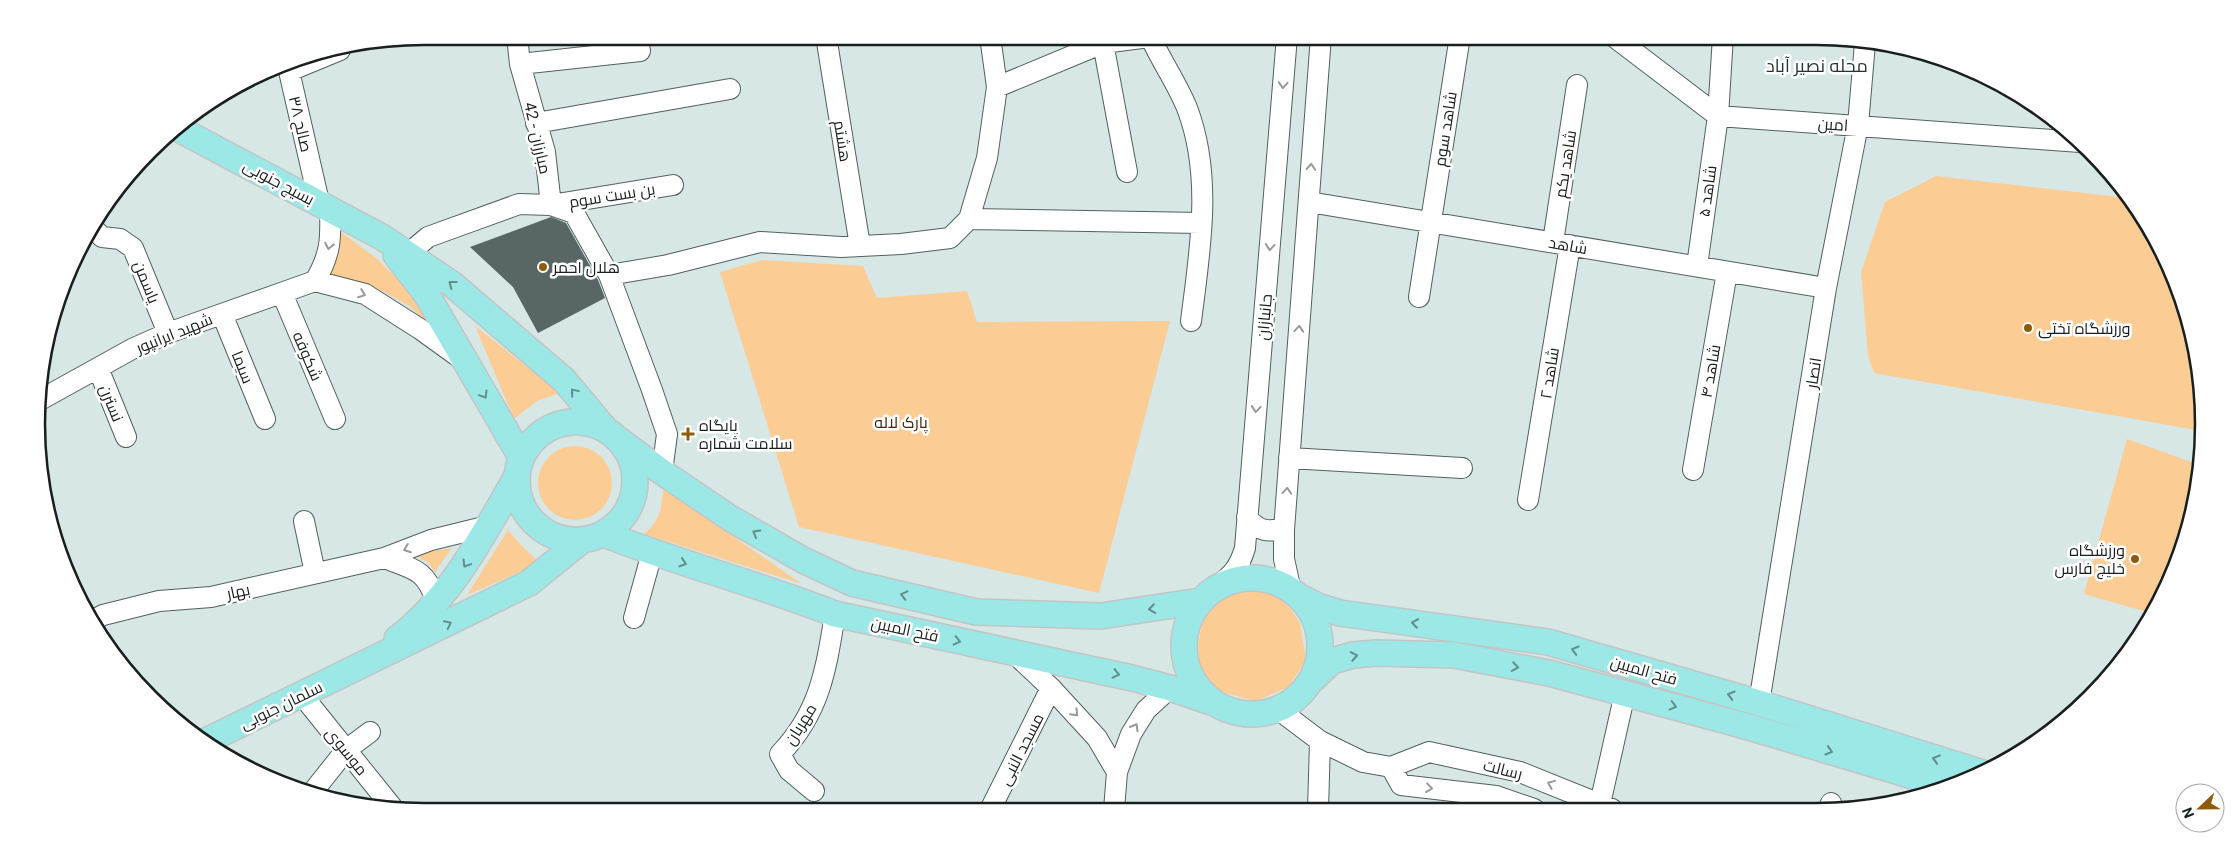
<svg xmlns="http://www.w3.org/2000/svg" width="2240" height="848" viewBox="0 0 2240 848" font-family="Roboto,Cairo,sans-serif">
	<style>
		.green { fill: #fccc95 }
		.building { fill: #586665 }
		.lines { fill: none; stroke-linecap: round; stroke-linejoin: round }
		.minor-casing { stroke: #52605f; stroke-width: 22 }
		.major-casing { stroke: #c3c5c5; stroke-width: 28 }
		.minor { stroke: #fff; stroke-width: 20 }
		.major { stroke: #9be8e6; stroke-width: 25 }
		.oneway { stroke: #989a9a }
		.oneway2 { stroke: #608e8c }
		.poi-dot { fill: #8f5b0b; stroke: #fff; stroke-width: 2 }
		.labels { text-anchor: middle; stroke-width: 5; stroke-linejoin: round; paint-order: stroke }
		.street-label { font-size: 16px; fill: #191f1f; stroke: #fff }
		.poi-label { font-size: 16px; fill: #191f1f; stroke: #fff; text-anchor: start }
		.park-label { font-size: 16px; fill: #3e290e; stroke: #fff }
		.neighbourhood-label { font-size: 18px; fill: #273333; stroke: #fff }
		.rim { fill: none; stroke: #191f1f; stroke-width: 2.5 }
	</style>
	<rect width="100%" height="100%" fill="#d7e7e6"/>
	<path class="green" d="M 1936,176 L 2129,198 L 2152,230 L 2183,300 L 2200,374 L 2202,431 L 1874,373 L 1868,356 L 1861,272 L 1885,202 Z
		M 338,230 L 375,257 L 409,290 L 433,328 L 409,306 L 371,285 L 330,275 L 337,252 Z
		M 762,260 L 863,266 L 877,298 L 967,291 L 977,322 L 1170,321 L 1099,593 L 799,527 L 720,272 Z
		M 475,326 L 560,393 L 537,401 L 514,419 Z
		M 2127,439 L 2200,465 L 2190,525 L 2154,614 L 2084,594 Z
		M538 483a37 37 0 1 1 74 0a37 37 0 1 1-74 0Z
		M 663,488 L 802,584 L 644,534 C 661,519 661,510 663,488 Z
		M 508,530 L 521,545 L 540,563 L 467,595 Z
		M 452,548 L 435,572 L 429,563 L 412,554 Z
		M 1242,587 L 1267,589 L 1281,595 L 1300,623 L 1306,661 L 1288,687 L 1256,701 L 1217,691 L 1200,672 L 1198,645 L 1204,615 L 1227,593 Z"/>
	<path class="building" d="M 551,217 L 566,223 L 598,280 L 605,298 L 538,333 L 513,287 L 470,247 Z"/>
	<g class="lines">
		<g class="minor-casing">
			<path id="minor" d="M 517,36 L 520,64 L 545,152 L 551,205
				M 826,36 L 860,246
				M 990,36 L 997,87
				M 1150,36 C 1161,61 1177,83 1187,108 C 1213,176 1200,250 1191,321
				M 1613,36 L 1718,116 L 2080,142
				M 1103,43 L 1127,172
				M 520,64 L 640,51 L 637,36
				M 536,123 L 730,89
				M 319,202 L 289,71 L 340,50
				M 1309,202 L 1826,288
				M 551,205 L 574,213 L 609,275 L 668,265 L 760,242 L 841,247 L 901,244 L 950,238 L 969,219 L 987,158 L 997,87 L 1103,43 L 1157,36
				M 969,219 L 1201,223
				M 91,226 L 102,237 L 120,239 L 133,248 L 168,333
				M 1553,242 L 1577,85
				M 408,254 L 428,237 L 519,204 L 551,205 L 673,185
				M 1697,266 L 1718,116 L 1723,36
				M 609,275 L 652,390 L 667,434 L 662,472
				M 315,281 L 365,294 L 420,329 L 463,360
				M 315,281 C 331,254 331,239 330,208
				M 282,293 L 335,419
				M 1419,297 L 1460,36
				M 222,314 L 265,419
				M 98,368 L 126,437
				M 40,400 L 132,349 L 168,333 L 315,281
				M 1289,458 L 1462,468
				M 1693,470 L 1727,272
				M 1528,500 L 1570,245
				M 1247,517 C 1257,531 1270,534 1284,526
				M 304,521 L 315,573
				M 1217,587 C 1233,574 1239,568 1245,548 L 1287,36
				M 1291,591 L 1284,559 L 1284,530 L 1321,36
				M 436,601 C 426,569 413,569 384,558 L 431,540 L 488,526
				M 634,618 L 652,553
				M 92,621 L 103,615 L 159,601 L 211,597 L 384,558
				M 1015,654 L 1051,688 L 1097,738 L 1117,772
				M 302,695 L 392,807
				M 1759,703 L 1826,288 L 1858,125 L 1865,43
				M 1279,710 L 1320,741 L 1363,762 L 1391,767 L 1429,752 L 1520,772 L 1612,809
				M 1391,767 L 1401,785 L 1496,796 L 1534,809
				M 814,791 L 789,770 L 780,754 C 820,712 826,670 835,614
				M 311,794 L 346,750 L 370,732
				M 1600,804 L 1625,693
				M 1829,808 L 1831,803
				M 990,810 L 1051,688
				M 1114,810 L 1117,772 L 1131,734 L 1146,710 L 1170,688
				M 1318,810 L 1320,741"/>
		</g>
		<g class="major-casing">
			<path id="major" d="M 175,127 L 382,237 L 452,284 L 564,380 L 605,429
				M 396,255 L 427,295 L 521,457
				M517 481a59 59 0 1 1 118 0a59 59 0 1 1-118 0Z
				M 619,440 L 662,472 L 730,518 L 803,560 L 852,583 L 976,612 L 1101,616 L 1200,601
				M 604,534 C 680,564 759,584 835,614 L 1132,678 L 1170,688 L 1211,702
				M1184 646a68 68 0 1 1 136 0a68 68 0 1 1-136 0Z
				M 1298,596 L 1320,607 L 1340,613 L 1548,642 L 1759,703 L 1983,773
				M 397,639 C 452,597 483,535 517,476
				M 1313,679 L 1332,661 L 1353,655 L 1376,653 L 1454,655 L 1549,673 L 1749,727 L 1943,785
				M 204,742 L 529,583 L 581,541"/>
		</g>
		<use href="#minor" class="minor"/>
		<use href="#major" class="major"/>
	</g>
	<defs><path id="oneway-chevron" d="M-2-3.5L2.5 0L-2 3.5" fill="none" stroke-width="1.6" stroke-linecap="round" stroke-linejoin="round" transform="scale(1.25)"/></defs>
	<g class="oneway">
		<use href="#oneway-chevron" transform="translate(1283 85) rotate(94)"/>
		<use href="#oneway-chevron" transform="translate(1311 167) rotate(-86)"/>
		<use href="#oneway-chevron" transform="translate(329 246) rotate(101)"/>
		<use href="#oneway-chevron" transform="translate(1270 247) rotate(95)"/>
		<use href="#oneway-chevron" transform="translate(362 294) rotate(21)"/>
		<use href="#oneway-chevron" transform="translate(1299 329) rotate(-86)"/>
		<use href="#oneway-chevron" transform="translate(1256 409) rotate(95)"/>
		<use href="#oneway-chevron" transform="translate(1287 491) rotate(-86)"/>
		<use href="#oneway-chevron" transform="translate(407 549) rotate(160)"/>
		<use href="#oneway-chevron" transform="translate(1075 713) rotate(47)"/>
		<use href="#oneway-chevron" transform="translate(1135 727) rotate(-60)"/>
		<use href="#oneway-chevron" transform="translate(1551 784) rotate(-158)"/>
		<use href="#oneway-chevron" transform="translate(1429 788) rotate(7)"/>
	</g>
	<g class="oneway2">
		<use href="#oneway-chevron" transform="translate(452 284) rotate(-143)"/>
		<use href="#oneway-chevron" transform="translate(574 392) rotate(-130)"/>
		<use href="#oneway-chevron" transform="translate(484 395) rotate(59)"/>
		<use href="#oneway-chevron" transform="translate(756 533) rotate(-150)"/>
		<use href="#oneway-chevron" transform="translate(683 563) rotate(18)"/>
		<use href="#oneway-chevron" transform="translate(466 564) rotate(121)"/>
		<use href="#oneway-chevron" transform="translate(904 595) rotate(-167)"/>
		<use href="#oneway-chevron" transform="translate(1152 609) rotate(172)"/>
		<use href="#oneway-chevron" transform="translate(1415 623) rotate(-172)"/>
		<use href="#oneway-chevron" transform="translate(448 624) rotate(-26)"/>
		<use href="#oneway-chevron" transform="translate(957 641) rotate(13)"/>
		<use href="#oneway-chevron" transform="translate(1575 650) rotate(-164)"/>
		<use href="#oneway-chevron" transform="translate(1354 656) rotate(-10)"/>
		<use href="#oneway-chevron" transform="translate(1515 667) rotate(10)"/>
		<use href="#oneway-chevron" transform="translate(1116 674) rotate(13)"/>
		<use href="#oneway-chevron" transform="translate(1731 695) rotate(-164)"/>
		<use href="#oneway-chevron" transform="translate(1673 706) rotate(15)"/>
		<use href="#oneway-chevron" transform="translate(1829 751) rotate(17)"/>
		<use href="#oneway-chevron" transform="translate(1936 759) rotate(-163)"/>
	</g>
	<g class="poi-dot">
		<circle cx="543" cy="267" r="5"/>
		<circle cx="2028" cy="328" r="5"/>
		<path d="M685.5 426.5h5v5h5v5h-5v5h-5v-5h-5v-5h5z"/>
		<circle cx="2135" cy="559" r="5"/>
	</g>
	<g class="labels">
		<g class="street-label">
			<text transform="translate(301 124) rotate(77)" y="6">صالح ۳۸</text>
			<text transform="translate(1833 124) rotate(4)" y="6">امین</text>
			<text transform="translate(1445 129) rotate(-81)" y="6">شاهد سوم</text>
			<text transform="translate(538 138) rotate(77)" y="6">مبارزان - 42</text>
			<text transform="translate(843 141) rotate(81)" y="6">هشتم</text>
			<text transform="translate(1565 164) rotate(-81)" y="6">شاهد یکم</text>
			<text transform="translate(279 182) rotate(28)" y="6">بسیج جنوبی</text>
			<text transform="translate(1707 191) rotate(-82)" y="6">شاهد ۵</text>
			<text transform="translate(612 195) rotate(-9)" y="6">بن بست سوم</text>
			<text transform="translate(1568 245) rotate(10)" y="6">شاهد</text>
			<text transform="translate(147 282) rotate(68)" y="6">یاسمن</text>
			<text transform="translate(1264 317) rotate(-85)" y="6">جانبازان</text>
			<text transform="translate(174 333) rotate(-22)" y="6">شهید ایرانپور</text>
			<text transform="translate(308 356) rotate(67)" y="6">شکوفه</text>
			<text transform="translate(243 367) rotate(68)" y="6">سیما</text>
			<text transform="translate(1710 371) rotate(-80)" y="6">شاهد ۴</text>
			<text transform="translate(1549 373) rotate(-81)" y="6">شاهد ۲</text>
			<text transform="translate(1813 373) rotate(-81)" y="6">انصار</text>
			<text transform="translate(112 403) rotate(68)" y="6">نسترن</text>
			<text transform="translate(238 591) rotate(-12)" y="6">بهار</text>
			<text transform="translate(905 629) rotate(12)" y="6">فتح المبین</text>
			<text transform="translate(1644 670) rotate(16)" y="6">فتح المبین</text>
			<text transform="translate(281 705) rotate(-26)" y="6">سلمان جنوبی</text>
			<text transform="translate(800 724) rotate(-58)" y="6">مهربان</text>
			<text transform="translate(1021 749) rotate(-63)" y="6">مسجد النبی</text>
			<text transform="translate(347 751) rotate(51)" y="6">موسوی</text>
			<text transform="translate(1503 769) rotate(14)" y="6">رسالت</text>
		</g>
		<g class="poi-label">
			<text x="553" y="273">هلال احمر</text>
			<text x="2038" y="334">ورزشگاه تختی</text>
			<text x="699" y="431">پایگاه<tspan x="699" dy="18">سلامت شماره</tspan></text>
			<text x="2125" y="556" text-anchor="end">ورزشگاه<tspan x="2125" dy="18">خلیج فارس</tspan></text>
		</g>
		<g class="park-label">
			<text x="901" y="428">پارک لاله</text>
		</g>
		<g class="neighbourhood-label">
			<text x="1817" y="72">محله نصیر آباد</text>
		</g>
	</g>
	<path d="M0 0H2240V848H0ZM424 45H1816A379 379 0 0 1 2195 424V424A379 379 0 0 1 1816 803H424A379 379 0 0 1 45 424V424A379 379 0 0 1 424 45Z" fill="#fff" fill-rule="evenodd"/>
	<path class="rim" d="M424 45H1816A379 379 0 0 1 2195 424V424A379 379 0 0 1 1816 803H424A379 379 0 0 1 45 424V424A379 379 0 0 1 424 45Z"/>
	<g transform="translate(2200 808) rotate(248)"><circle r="24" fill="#ffffff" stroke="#a3a5a5"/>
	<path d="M0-4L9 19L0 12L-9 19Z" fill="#8f5b0b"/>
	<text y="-8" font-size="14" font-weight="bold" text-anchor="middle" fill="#191f1f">N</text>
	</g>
</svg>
